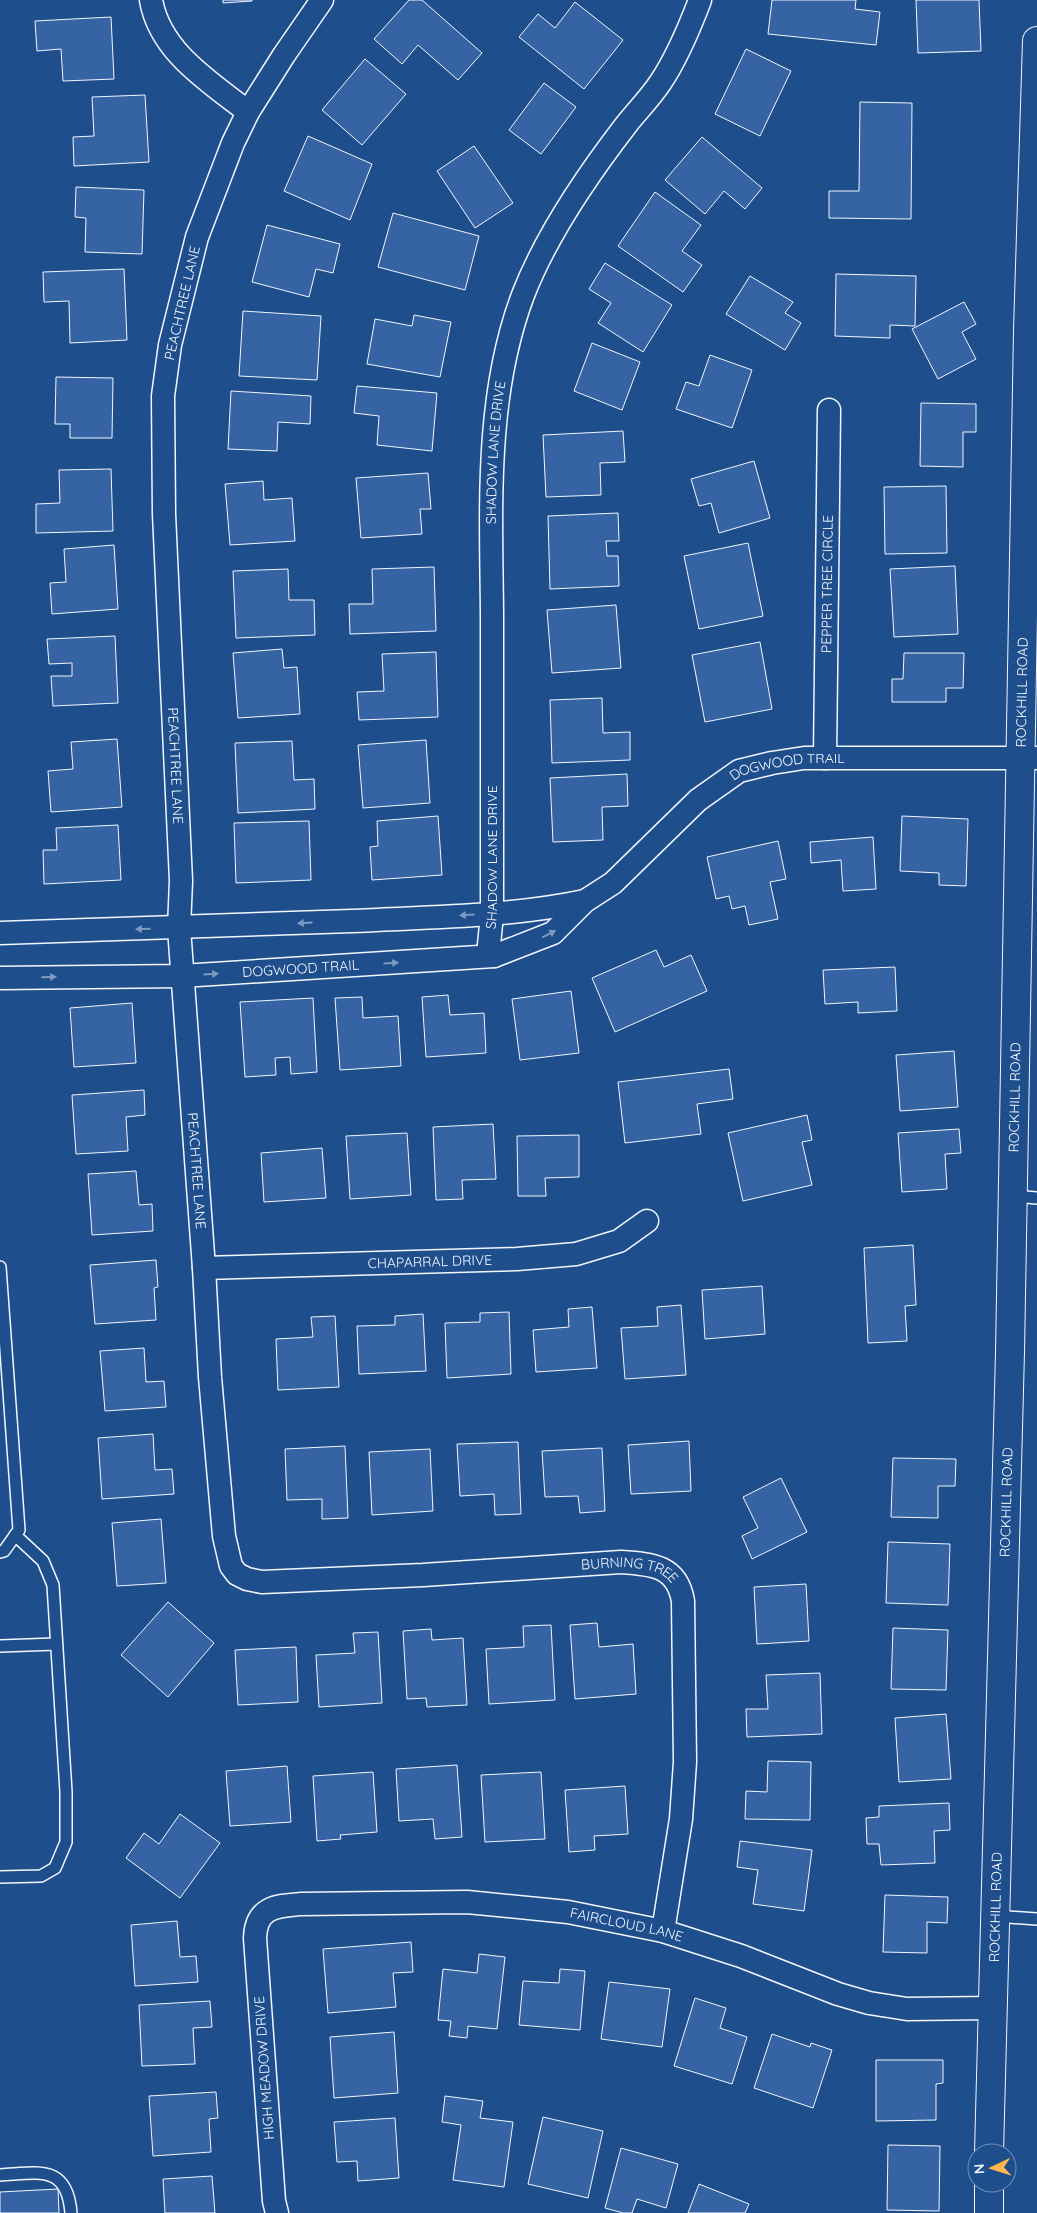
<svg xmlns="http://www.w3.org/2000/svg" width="1037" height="2213" viewBox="0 0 1037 2213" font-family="Quicksand,sans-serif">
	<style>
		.building { fill: #3563a3; stroke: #f2f6ff }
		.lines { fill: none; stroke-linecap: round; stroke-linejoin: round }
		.service-casing { stroke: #f2f6ff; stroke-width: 14 }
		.minor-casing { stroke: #f2f6ff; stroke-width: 25 }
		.tertiary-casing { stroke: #f2f6ff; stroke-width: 30 }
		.service { stroke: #1f4e8c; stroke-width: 11 }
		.minor { stroke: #1f4e8c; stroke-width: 22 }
		.tertiary { stroke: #1f4e8c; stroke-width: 28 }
		.oneway { fill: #7e9ac0 }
		.labels { text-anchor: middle; stroke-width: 4; stroke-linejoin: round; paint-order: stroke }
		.street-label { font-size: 14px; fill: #f2f6ff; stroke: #1f4e8c }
	</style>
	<rect width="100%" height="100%" fill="#1f4e8c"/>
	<path class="building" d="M 223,0 L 252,0 L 252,1 L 223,3 Z
		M 409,0 L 422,0 L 482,53 L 458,80 L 418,45 L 402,64 L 374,39 Z
		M 772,0 L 856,0 L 855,9 L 880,12 L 876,45 L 768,34 Z
		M 916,0 L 979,0 L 981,51 L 918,53 Z
		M 575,2 L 623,40 L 584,89 L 519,37 L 538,14 L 555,28 Z
		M 111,17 L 114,79 L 63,81 L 61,49 L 37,51 L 35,21 Z
		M 746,49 L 791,71 L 760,136 L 715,114 Z
		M 365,59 L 406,94 L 362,145 L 322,110 Z
		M 544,83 L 576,107 L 541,154 L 509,130 Z
		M 145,95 L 149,162 L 74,166 L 73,137 L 94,136 L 92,97 Z
		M 860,102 L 912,103 L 911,219 L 829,218 L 829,191 L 859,191 Z
		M 308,136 L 372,164 L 350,220 L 284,191 Z
		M 702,137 L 762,188 L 745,209 L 724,191 L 705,214 L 665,180 Z
		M 474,146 L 513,203 L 475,228 L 437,171 Z
		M 76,187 L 144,190 L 142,254 L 85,252 L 86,218 L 75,217 Z
		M 655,192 L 701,225 L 682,251 L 702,265 L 683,292 L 618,246 Z
		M 393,213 L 479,236 L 465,290 L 378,267 Z
		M 267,225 L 340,244 L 333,273 L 316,269 L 309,297 L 252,282 Z
		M 605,263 L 672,305 L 643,352 L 598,323 L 611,303 L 589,289 Z
		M 124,269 L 127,340 L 70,343 L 69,301 L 44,302 L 43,272 Z
		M 836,274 L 916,276 L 915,326 L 890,325 L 890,338 L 835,336 Z
		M 750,276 L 793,302 L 785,313 L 801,323 L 785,350 L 726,314 Z
		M 964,302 L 976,324 L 962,332 L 976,359 L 938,379 L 912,329 Z
		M 243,311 L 321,316 L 317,380 L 239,376 Z
		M 414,315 L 451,322 L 440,377 L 367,364 L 375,319 L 412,326 Z
		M 592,343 L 640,362 L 622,410 L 574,391 Z
		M 710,355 L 752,370 L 732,428 L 676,409 L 686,382 L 699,386 Z
		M 56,377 L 113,378 L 112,438 L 70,438 L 70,424 L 55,424 Z
		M 357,386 L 437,393 L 432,451 L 377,445 L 379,416 L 354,413 Z
		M 231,391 L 311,396 L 310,424 L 278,422 L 277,451 L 228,449 Z
		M 921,403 L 976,404 L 976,432 L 963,432 L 963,467 L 920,466 Z
		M 623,431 L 625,462 L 600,463 L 601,495 L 546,497 L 543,435 Z
		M 754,461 L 770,518 L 719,533 L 711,503 L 699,506 L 691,479 Z
		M 111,469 L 113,531 L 36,533 L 36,504 L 60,503 L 59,470 Z
		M 428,473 L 431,509 L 420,509 L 422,534 L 361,538 L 356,478 Z
		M 263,481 L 264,500 L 292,498 L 295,541 L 230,545 L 225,484 Z
		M 946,486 L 947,553 L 885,554 L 884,487 Z
		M 618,513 L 619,541 L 606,541 L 607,556 L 618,556 L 619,586 L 550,589 L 548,516 Z
		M 748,543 L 763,616 L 699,629 L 684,556 Z
		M 114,545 L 118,609 L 52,614 L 50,583 L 66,582 L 64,549 Z
		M 955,566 L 958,634 L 894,637 L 890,569 Z
		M 434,567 L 436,631 L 350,634 L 349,604 L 373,604 L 372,569 Z
		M 288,569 L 289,600 L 314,600 L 315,635 L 236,638 L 233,571 Z
		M 616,605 L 621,668 L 552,673 L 547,610 Z
		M 115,636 L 118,703 L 53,706 L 51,676 L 72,676 L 72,663 L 49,664 L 47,639 Z
		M 760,642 L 772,709 L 705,722 L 692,655 Z
		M 282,649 L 284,668 L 297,667 L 300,714 L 238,718 L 233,653 Z
		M 436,652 L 438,717 L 359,720 L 357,692 L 384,691 L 382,654 Z
		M 904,653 L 964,653 L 963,688 L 946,688 L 946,702 L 892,702 L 892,679 L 903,679 Z
		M 602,698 L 603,733 L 630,732 L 630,760 L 552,763 L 550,700 Z
		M 117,739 L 122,807 L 51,812 L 48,771 L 73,769 L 71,742 Z
		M 426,740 L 430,803 L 363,808 L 358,745 Z
		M 292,741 L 294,780 L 314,779 L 315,809 L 238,813 L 235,743 Z
		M 627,774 L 628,806 L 602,807 L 603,840 L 553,842 L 550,778 Z
		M 438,816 L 442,875 L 372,880 L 370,847 L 378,846 L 377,821 Z
		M 902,816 L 968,819 L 966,886 L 939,885 L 939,873 L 900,871 Z
		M 309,821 L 311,880 L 236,883 L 234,823 Z
		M 118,825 L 121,880 L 44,884 L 43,850 L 57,850 L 56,828 Z
		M 873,837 L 876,889 L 843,891 L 841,860 L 811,863 L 810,842 Z
		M 778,841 L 786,879 L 770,882 L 778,919 L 749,925 L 745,906 L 732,909 L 729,896 L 716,899 L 707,857 Z
		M 656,950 L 664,967 L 691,955 L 707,991 L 615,1032 L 592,978 Z
		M 895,967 L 897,1011 L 858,1013 L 858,1002 L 825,1004 L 823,970 Z
		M 571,991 L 579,1053 L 520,1060 L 512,999 Z
		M 448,995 L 450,1015 L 484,1013 L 486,1053 L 426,1057 L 422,997 Z
		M 362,997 L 363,1018 L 398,1016 L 401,1066 L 340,1070 L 335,998 Z
		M 313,998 L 317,1072 L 291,1074 L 290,1057 L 275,1058 L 276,1075 L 245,1077 L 240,1002 Z
		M 132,1003 L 136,1063 L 74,1067 L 70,1008 Z
		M 954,1051 L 958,1107 L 900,1111 L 896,1055 Z
		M 729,1069 L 733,1099 L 697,1104 L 701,1134 L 625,1143 L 618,1082 Z
		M 144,1090 L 145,1115 L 126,1117 L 128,1151 L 76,1154 L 72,1095 Z
		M 807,1115 L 812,1140 L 802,1142 L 812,1185 L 743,1201 L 728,1133 Z
		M 493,1124 L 496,1179 L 462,1180 L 463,1199 L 436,1200 L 433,1127 Z
		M 959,1129 L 961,1153 L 945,1154 L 947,1189 L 902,1192 L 898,1133 Z
		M 407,1133 L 411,1195 L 350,1199 L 346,1136 Z
		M 579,1135 L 579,1177 L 545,1178 L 546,1196 L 518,1196 L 517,1136 Z
		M 322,1148 L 326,1198 L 264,1202 L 261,1153 Z
		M 136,1171 L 139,1205 L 152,1204 L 153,1231 L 92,1235 L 88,1174 Z
		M 913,1245 L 916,1305 L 905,1306 L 907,1341 L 868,1343 L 864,1248 Z
		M 156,1260 L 158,1287 L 154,1288 L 156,1320 L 95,1324 L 90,1265 Z
		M 762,1286 L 765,1334 L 705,1339 L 702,1290 Z
		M 681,1305 L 686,1375 L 625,1379 L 621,1328 L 658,1326 L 657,1307 Z
		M 592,1307 L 597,1368 L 536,1372 L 533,1330 L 569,1327 L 568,1309 Z
		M 509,1312 L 511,1374 L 447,1378 L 445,1323 L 480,1322 L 480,1313 Z
		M 423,1314 L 426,1371 L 359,1374 L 357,1326 L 395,1325 L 395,1316 Z
		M 335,1316 L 339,1387 L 278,1390 L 276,1339 L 313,1337 L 311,1317 Z
		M 144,1348 L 146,1382 L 164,1381 L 166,1407 L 105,1411 L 100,1351 Z
		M 153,1434 L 155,1470 L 172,1469 L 174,1494 L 102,1499 L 98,1438 Z
		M 689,1441 L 691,1491 L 631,1494 L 628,1445 Z
		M 518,1442 L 521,1514 L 495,1515 L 494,1494 L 460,1496 L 457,1444 Z
		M 345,1446 L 348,1518 L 322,1519 L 322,1499 L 287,1500 L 285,1449 Z
		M 602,1448 L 605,1511 L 580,1513 L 578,1496 L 545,1497 L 542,1451 Z
		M 430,1449 L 433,1511 L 372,1515 L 369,1452 Z
		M 893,1458 L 956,1459 L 955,1486 L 938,1486 L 938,1518 L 891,1517 Z
		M 781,1478 L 807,1532 L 752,1559 L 742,1536 L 758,1528 L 743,1497 Z
		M 161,1519 L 166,1583 L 117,1586 L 112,1523 Z
		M 888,1542 L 950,1544 L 948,1605 L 886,1603 Z
		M 806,1584 L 809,1641 L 757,1644 L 754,1587 Z
		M 168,1602 L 214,1643 L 168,1697 L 121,1655 Z
		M 597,1623 L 599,1647 L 633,1644 L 636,1694 L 575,1699 L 570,1625 Z
		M 551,1625 L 555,1700 L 489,1704 L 486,1649 L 524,1647 L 523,1626 Z
		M 893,1628 L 948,1630 L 946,1690 L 891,1689 Z
		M 431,1629 L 432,1640 L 463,1638 L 467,1705 L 427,1707 L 426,1698 L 407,1699 L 403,1631 Z
		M 378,1632 L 382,1703 L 319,1707 L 316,1655 L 355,1653 L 353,1633 Z
		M 296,1647 L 298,1702 L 238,1705 L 235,1650 Z
		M 820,1673 L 822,1734 L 747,1737 L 746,1709 L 768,1709 L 766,1675 Z
		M 946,1714 L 951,1779 L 899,1782 L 895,1718 Z
		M 768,1761 L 811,1762 L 810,1820 L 745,1819 L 746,1791 L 767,1792 Z
		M 457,1765 L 462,1837 L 435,1839 L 433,1819 L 399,1821 L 396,1769 Z
		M 287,1766 L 291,1822 L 230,1826 L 226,1771 Z
		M 373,1772 L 377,1832 L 340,1835 L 341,1839 L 317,1841 L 313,1776 Z
		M 541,1772 L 545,1839 L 485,1842 L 481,1775 Z
		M 625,1786 L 628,1834 L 594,1836 L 595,1850 L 569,1852 L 565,1790 Z
		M 949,1803 L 950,1830 L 934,1831 L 935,1863 L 881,1865 L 879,1844 L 867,1844 L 866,1818 L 879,1817 L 879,1806 Z
		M 180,1814 L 220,1843 L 180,1898 L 126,1858 L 144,1833 L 159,1844 Z
		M 740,1841 L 812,1850 L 804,1911 L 753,1904 L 758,1870 L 737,1867 Z
		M 885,1895 L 948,1897 L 947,1923 L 927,1922 L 927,1953 L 883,1952 Z
		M 177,1921 L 180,1957 L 196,1956 L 198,1982 L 135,1986 L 131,1925 Z
		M 411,1942 L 413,1972 L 393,1973 L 396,2007 L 328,2013 L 323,1949 Z
		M 479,1954 L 505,1957 L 497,2029 L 468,2026 L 467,2038 L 449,2036 L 451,2021 L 438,2020 L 443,1969 L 477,1973 Z
		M 560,1969 L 585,1971 L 580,2030 L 519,2025 L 523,1981 L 559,1983 Z
		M 609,1982 L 670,1989 L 662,2047 L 601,2039 Z
		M 695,1998 L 726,2008 L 720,2028 L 747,2037 L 732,2084 L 674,2066 Z
		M 210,2001 L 212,2027 L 193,2028 L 195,2064 L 142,2066 L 139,2005 Z
		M 394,2032 L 398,2093 L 334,2098 L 330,2037 Z
		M 772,2034 L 810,2047 L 811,2043 L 832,2050 L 813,2108 L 754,2088 Z
		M 876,2060 L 943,2060 L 943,2083 L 936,2084 L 936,2120 L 876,2121 Z
		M 216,2092 L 218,2118 L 209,2119 L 211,2152 L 153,2156 L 149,2096 Z
		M 445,2096 L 483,2101 L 480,2118 L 513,2122 L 504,2187 L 453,2180 L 461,2125 L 442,2122 Z
		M 543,2117 L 603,2131 L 588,2198 L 528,2184 Z
		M 395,2118 L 399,2178 L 358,2181 L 357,2161 L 337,2162 L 334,2122 Z
		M 888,2145 L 940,2146 L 939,2211 L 887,2210 Z
		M 621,2148 L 678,2164 L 666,2208 L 637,2199 L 632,2213 L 623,2213 L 605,2208 Z
		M 212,2176 L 215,2213 L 165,2213 L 163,2179 Z
		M 699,2184 L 749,2204 L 745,2213 L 688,2213 Z
		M 58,2189 L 59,2213 L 0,2213 L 0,2192 Z"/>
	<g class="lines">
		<g class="service-casing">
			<path id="service" d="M 1012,1196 L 1037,1198
				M 0,1267 L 19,1530 L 4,1551 L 0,1552
				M 0,1646 L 56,1644
				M 0,1877 L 41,1876 L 55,1868 L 66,1842 L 66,1792 L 53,1585 L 43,1561 L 15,1535
				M 994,1916 L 1037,1919
				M 0,2175 C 39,2173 67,2164 71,2213"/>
		</g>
		<g class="minor-casing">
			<g id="minor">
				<path d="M 151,0 C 160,52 210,82 248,112"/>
				<path id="s1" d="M 322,0 L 284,55 L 248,112 L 233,143 L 197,237 L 170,345 L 163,396 L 164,514 L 181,881 L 179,928 L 204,1268 L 210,1377 L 224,1536 L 231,1566 L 237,1574 L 247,1579 L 262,1582 L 423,1575 L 621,1562 C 653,1564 677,1566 683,1601 L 685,1762 L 681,1819 L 663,1931"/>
				<path id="s2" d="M 825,758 L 829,410"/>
				<path d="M 0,933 C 117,930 234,926 352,921 C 430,917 508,917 585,901"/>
				<path id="s3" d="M 494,956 L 489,945 L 492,914 C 492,814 492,713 492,613 C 491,507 485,396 523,295 C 545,238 589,173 626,125 C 637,111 650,98 660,83 C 677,58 689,29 700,0"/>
				<path id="s4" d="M 0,978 L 182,976 L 494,956 L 553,933 L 585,901 L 613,883 L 698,800 L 739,771 L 772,763 L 804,758 L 1037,758"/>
				<path id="s5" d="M 204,1268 L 517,1259 L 576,1254 L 619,1241 L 647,1221"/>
				<path id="s6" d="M 277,2213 L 274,2201 L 255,1938 C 256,1907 276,1906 301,1904 L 467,1902 L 568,1912 L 663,1931 L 741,1956 L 838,1994 L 869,2003 L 907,2009 L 992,2008"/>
			</g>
		</g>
		<g class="tertiary-casing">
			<g id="tertiary">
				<path id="s7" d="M 989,2153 L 1010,1352 L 1028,330 L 1037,41"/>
				<path d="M 989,2213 L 989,2183"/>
			</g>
		</g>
		<use href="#service" class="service"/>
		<use href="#minor" class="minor"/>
		<use href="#tertiary" class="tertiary"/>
	</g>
	<defs><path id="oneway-solid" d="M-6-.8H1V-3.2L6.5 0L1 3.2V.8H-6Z" transform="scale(1.25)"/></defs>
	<g class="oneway">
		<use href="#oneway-solid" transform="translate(467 915) rotate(177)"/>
		<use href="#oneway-solid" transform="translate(305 923) rotate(177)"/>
		<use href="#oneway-solid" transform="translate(143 929) rotate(178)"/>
		<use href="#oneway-solid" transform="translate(549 934) rotate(-27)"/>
		<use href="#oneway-solid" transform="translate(391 963) rotate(-4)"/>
		<use href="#oneway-solid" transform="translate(211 974) rotate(-4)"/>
		<use href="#oneway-solid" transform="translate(49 977) rotate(-1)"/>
	</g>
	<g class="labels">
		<g class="street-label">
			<text transform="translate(182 303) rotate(-77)" y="5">PEACHTREE LANE</text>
			<text dy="5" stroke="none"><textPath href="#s3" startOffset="505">SHADOW LANE DRIVE</textPath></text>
			<text dy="5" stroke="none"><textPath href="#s2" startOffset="174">PEPPER TREE CIRCLE</textPath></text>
			<text dy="5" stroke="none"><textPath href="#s7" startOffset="1461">ROCKHILL ROAD</textPath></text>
			<text dy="5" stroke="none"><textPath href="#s1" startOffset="802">PEACHTREE LANE</textPath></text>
			<text dy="5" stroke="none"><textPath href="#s4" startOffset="854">DOGWOOD TRAIL</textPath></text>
			<text dy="5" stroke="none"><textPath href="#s3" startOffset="100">SHADOW LANE DRIVE</textPath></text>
			<text dy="5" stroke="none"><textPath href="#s4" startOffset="301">DOGWOOD TRAIL</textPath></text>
			<text dy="5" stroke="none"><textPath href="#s7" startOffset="1056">ROCKHILL ROAD</textPath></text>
			<text dy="5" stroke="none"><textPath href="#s1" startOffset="1208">PEACHTREE LANE</textPath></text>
			<text dy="5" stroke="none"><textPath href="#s5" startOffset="226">CHAPARRAL DRIVE</textPath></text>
			<text dy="5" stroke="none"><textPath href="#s7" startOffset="651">ROCKHILL ROAD</textPath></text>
			<text dy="5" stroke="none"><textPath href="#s1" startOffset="2011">BURNING TREE</textPath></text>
			<text dy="5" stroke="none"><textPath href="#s7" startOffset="246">ROCKHILL ROAD</textPath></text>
			<text dy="5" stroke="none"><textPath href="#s6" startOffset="669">FAIRCLOUD LANE</textPath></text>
			<text transform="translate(264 2068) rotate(-94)" y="5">HIGH MEADOW DRIVE</text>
		</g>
	</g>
	<g transform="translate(992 2168) rotate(266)"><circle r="24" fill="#1f4e8c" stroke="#7391ba"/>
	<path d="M0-4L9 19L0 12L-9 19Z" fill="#ffb74d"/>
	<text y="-8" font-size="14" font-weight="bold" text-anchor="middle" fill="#f2f6ff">N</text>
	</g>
</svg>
